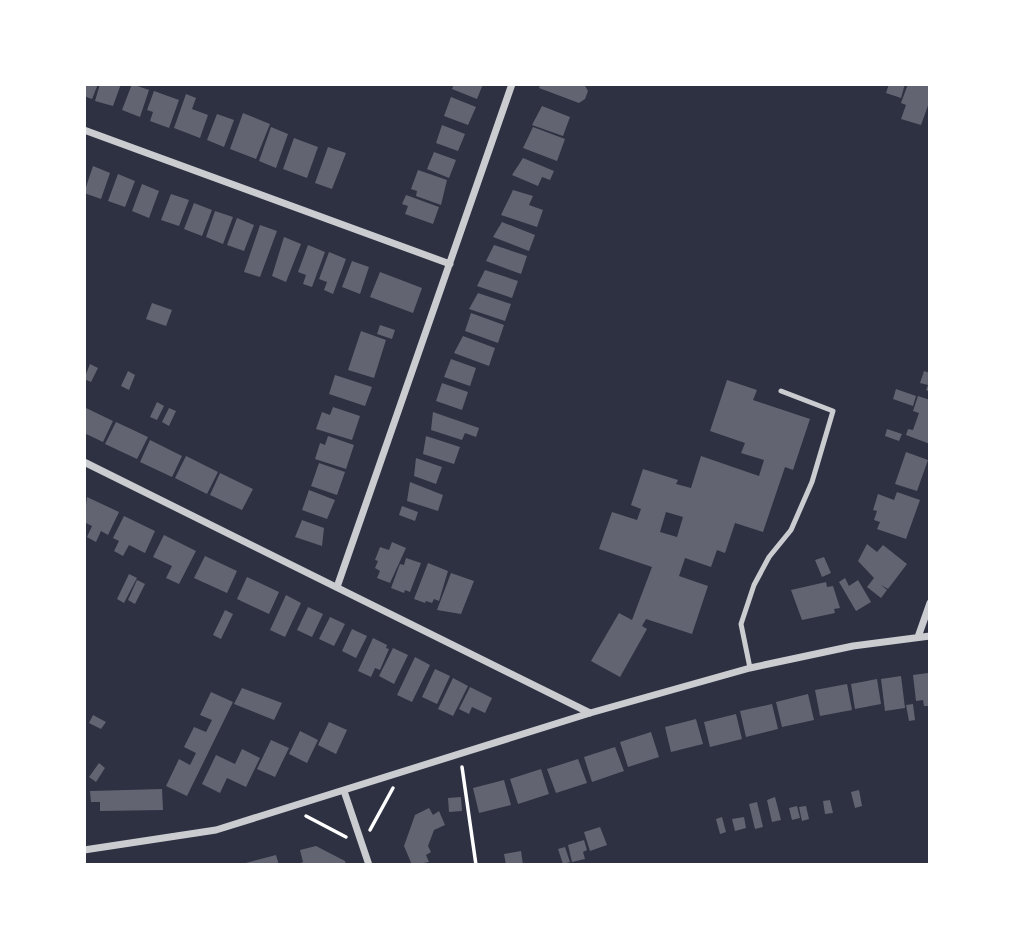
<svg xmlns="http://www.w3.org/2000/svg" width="1014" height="949" viewBox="0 0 1014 949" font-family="'Fira Sans',sans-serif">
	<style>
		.building { fill: #626471; fill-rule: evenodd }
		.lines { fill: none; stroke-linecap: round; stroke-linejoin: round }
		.path { stroke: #fff; stroke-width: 3.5 }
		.service { stroke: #caccd0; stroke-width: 5 }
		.minor { stroke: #caccd0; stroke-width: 7 }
	</style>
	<rect width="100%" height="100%" fill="#2d3142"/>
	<path class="building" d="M 84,84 L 98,84 L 92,99 L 84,96 Z
		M 100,84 L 121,84 L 113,106 L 95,101 Z
		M 132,84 L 149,90 L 140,117 L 122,110 Z
		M 454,84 L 483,84 L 477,99 L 452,89 Z
		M 541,84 L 584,84 L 588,91 L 585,99 L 579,103 L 539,88 Z
		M 889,84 L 905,84 L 901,98 L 886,93 Z
		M 908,84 L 930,84 L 930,100 L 921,125 L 901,119 L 906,105 L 901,103 Z
		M 154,91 L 179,100 L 169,128 L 150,121 L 153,112 L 147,110 Z
		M 186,94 L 196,98 L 192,109 L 208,115 L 200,138 L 174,128 Z
		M 451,97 L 476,107 L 468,125 L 444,116 Z
		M 542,106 L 570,117 L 563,136 L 532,125 Z
		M 243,113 L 270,124 L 256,159 L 230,149 Z
		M 217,114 L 234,120 L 224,147 L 207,140 Z
		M 442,125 L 465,134 L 458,151 L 436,143 Z
		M 271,127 L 288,134 L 276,168 L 259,161 Z
		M 533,127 L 565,139 L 557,161 L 523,148 Z
		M 294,138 L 318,147 L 307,178 L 283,169 Z
		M 328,147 L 346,153 L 332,189 L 315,183 Z
		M 434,152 L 456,160 L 449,178 L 427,169 Z
		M 523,158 L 554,171 L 550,180 L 542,177 L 538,186 L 512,175 Z
		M 93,166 L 110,173 L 101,199 L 84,193 Z
		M 418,170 L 447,180 L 441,205 L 416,196 L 417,191 L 411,189 Z
		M 118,174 L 135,181 L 125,207 L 108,201 Z
		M 142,184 L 159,191 L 149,218 L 132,211 Z
		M 513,190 L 533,196 L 529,205 L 543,210 L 537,227 L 501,215 Z
		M 171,194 L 189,200 L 179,226 L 161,220 Z
		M 406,195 L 439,207 L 433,224 L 405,214 L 408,206 L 402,204 Z
		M 194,203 L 212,210 L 202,236 L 184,229 Z
		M 215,211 L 233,217 L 223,244 L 206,237 Z
		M 237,218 L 254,225 L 244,251 L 227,245 Z
		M 502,222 L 535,235 L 529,251 L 493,237 Z
		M 260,225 L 277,231 L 260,277 L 244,272 Z
		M 284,237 L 301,244 L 286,282 L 272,276 Z
		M 308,245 L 325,252 L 312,287 L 303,284 L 306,275 L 298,272 Z
		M 494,245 L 527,256 L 521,274 L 486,261 Z
		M 329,252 L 346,259 L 333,294 L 324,290 L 327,282 L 319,279 Z
		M 352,261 L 369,267 L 360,294 L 342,287 Z
		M 485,270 L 518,281 L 512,298 L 477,286 Z
		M 380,272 L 422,288 L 413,313 L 370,297 Z
		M 478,293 L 511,304 L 505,321 L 469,309 Z
		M 152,303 L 172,310 L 166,326 L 146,319 Z
		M 471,313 L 504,325 L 498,343 L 465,331 Z
		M 380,325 L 395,330 L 392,339 L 377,334 Z
		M 361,331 L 386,340 L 374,378 L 348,370 Z
		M 463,336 L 495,348 L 489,366 L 454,353 Z
		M 451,359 L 476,368 L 470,386 L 444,377 Z
		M 90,364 L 98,368 L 91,382 L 84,379 Z
		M 128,371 L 135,375 L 129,390 L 121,386 Z
		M 924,371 L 930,373 L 930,392 L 926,390 L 928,385 L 920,383 Z
		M 335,375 L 372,387 L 365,406 L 329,394 Z
		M 727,380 L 757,390 L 753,400 L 810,419 L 793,470 L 785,467 L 763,532 L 735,523 L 725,553 L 717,550 L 711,567 L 685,558 L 679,576 L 708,586 L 692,634 L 646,619 L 642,626 L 647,629 L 620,677 L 591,661 L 619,613 L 632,620 L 652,567 L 599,549 L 612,512 L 637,520 L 641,509 L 631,505 L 643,469 L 678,480 L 676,484 L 691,488 L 701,456 L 759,476 L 764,460 L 741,453 L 745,443 L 710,431 ZM 666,512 L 683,517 L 677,537 L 660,532 Z
		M 442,383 L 468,392 L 462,410 L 436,401 Z
		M 896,389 L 916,396 L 913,406 L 893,399 Z
		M 918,396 L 930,400 L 930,444 L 906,435 L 908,429 L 913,430 L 919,413 L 913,411 Z
		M 157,402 L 164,406 L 157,420 L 150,417 Z
		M 84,407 L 113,421 L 103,442 L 84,433 Z
		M 333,407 L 360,416 L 352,440 L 316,429 L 322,412 L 330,415 Z
		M 169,408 L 176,411 L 169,426 L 162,422 Z
		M 433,412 L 479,428 L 476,437 L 465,433 L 462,440 L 431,430 Z
		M 116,422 L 148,437 L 137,459 L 105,444 Z
		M 887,429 L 902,434 L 899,441 L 885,436 Z
		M 328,436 L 354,445 L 346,469 L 315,459 L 320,443 L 325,445 Z
		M 426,436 L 460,447 L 454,464 L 423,454 Z
		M 150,440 L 182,456 L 172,477 L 140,462 Z
		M 906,452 L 928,460 L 917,491 L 895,484 Z
		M 186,456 L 218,472 L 207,494 L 175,478 Z
		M 416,458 L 442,467 L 436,484 L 414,476 Z
		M 319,463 L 345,472 L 337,495 L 311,486 Z
		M 220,473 L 253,489 L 242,510 L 210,495 Z
		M 410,482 L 443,495 L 438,511 L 407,501 Z
		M 309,490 L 335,500 L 327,519 L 302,510 Z
		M 897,492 L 920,500 L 906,539 L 877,529 L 880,522 L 874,520 L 877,511 L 873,510 L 878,494 L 894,500 Z
		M 87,497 L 119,512 L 108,535 L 101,531 L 96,542 L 87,537 L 92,526 L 84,522 Z
		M 402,506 L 418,512 L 415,521 L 399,515 Z
		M 124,516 L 155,531 L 145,553 L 129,545 L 123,556 L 114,551 L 119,541 L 113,538 Z
		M 302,520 L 324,528 L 322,546 L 295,537 Z
		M 164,535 L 196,551 L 179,584 L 166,578 L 172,566 L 153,557 Z
		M 392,542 L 406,548 L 390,583 L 377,578 L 380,571 L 375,568 L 378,561 L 375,560 L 380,547 L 389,550 Z
		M 867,544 L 877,552 L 883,545 L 907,564 L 888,589 L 881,585 L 887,590 L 881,598 L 867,587 L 874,578 L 858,561 Z
		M 205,556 L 237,571 L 227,593 L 194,578 Z
		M 824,557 L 831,573 L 822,577 L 815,560 Z
		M 406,558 L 421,563 L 410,592 L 405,590 L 404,593 L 391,588 L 400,564 L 404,565 Z
		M 428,563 L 448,571 L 439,601 L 434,599 L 432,603 L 426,601 L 425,603 L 414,599 Z
		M 451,573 L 474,581 L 461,614 L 437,610 Z
		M 129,574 L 137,578 L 124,603 L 117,599 Z
		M 247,577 L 279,592 L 269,614 L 237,599 Z
		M 845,578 L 849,586 L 858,580 L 871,602 L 856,611 L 839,582 Z
		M 137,580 L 145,584 L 135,604 L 128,600 Z
		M 826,582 L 827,587 L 833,586 L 840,608 L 834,609 L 835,613 L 802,620 L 791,590 Z
		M 286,595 L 301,603 L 285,637 L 270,630 Z
		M 308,607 L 323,614 L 312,637 L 297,630 Z
		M 225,610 L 233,614 L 221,639 L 213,635 Z
		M 330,617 L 345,624 L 334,646 L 319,639 Z
		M 352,629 L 367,636 L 356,658 L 342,651 Z
		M 373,638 L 387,645 L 386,648 L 389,649 L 380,670 L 375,668 L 371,677 L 358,671 Z
		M 393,648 L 408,655 L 394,684 L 379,676 Z
		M 415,657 L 430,665 L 412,702 L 397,695 Z
		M 435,669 L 450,676 L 437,704 L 422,697 Z
		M 928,673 L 930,706 L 924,706 L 923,700 L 916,701 L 913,675 Z
		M 901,676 L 905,708 L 885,711 L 881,679 Z
		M 453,678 L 468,686 L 453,716 L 438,709 Z
		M 877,679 L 881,704 L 855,709 L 851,684 Z
		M 847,684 L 852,710 L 820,716 L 815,690 Z
		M 470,687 L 492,698 L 485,713 L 472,707 L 469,714 L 459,709 Z
		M 242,688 L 282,703 L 274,720 L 234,704 Z
		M 211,692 L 233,702 L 187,796 L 166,786 L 179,759 L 190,765 L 196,753 L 184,747 L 194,727 L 206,732 L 212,720 L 200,715 Z
		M 808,694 L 814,720 L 782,727 L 776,702 Z
		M 772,704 L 778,729 L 746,737 L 740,711 Z
		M 913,704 L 915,720 L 909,721 L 906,705 Z
		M 736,714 L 742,739 L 710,747 L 704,722 Z
		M 93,715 L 106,722 L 101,729 L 89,723 Z
		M 696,719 L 703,744 L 671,752 L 665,727 Z
		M 329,722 L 347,730 L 336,754 L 318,745 Z
		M 300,731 L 318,740 L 307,763 L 289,754 Z
		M 651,732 L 659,757 L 628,767 L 620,742 Z
		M 271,740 L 289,748 L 275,777 L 257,769 Z
		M 615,747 L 624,771 L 592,782 L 584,757 Z
		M 242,749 L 260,758 L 246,787 L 227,778 L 220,793 L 202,784 L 216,755 L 235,764 Z
		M 578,759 L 587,783 L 556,793 L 547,769 Z
		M 99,763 L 105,768 L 96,782 L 89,777 Z
		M 541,769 L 549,794 L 518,804 L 510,779 Z
		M 504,780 L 511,805 L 479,813 L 473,788 Z
		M 162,789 L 163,810 L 100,811 L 100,802 L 91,802 L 90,791 Z
		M 859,790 L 862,806 L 855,808 L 851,792 Z
		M 461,797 L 462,811 L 449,812 L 448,798 Z
		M 775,797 L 781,820 L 772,822 L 767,800 Z
		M 830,800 L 833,813 L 825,814 L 823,801 Z
		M 757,802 L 763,827 L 755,829 L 749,804 Z
		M 797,806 L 800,818 L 792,820 L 789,808 Z
		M 806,806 L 809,819 L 802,821 L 799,807 Z
		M 429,808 L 433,815 L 439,811 L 445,825 L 434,830 L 428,846 L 431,852 L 426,855 L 429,862 L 412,865 L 404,846 L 415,815 Z
		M 722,817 L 726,832 L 720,834 L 716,819 Z
		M 744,817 L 746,828 L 735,831 L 732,819 Z
		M 600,827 L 607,845 L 590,851 L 584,832 Z
		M 584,840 L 587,850 L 583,852 L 585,859 L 572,862 L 568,845 Z
		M 316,846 L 345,861 L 346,865 L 296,865 L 303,862 L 300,850 Z
		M 565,847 L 570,862 L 563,864 L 558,849 Z
		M 521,851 L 523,865 L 506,865 L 504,854 Z
		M 276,855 L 279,865 L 242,865 L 242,864 Z"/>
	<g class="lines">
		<path class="path" d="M 462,767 L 476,865
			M 306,816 L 346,837
			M 370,830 L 393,788"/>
		<path class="service" d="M 750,668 L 741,624 L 754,585 L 769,557 L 791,530 L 812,482 L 833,411 L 781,391"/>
		<path class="minor" d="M 84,130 L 450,264
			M 84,462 L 590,713
			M 337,587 L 512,84
			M 918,637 L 930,603
			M 344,791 L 369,865
			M 84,850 L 216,830 L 590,713 L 750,668 L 853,646 L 930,636"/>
	</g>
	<rect width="1014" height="949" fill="none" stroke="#ffffff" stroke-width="172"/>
</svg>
